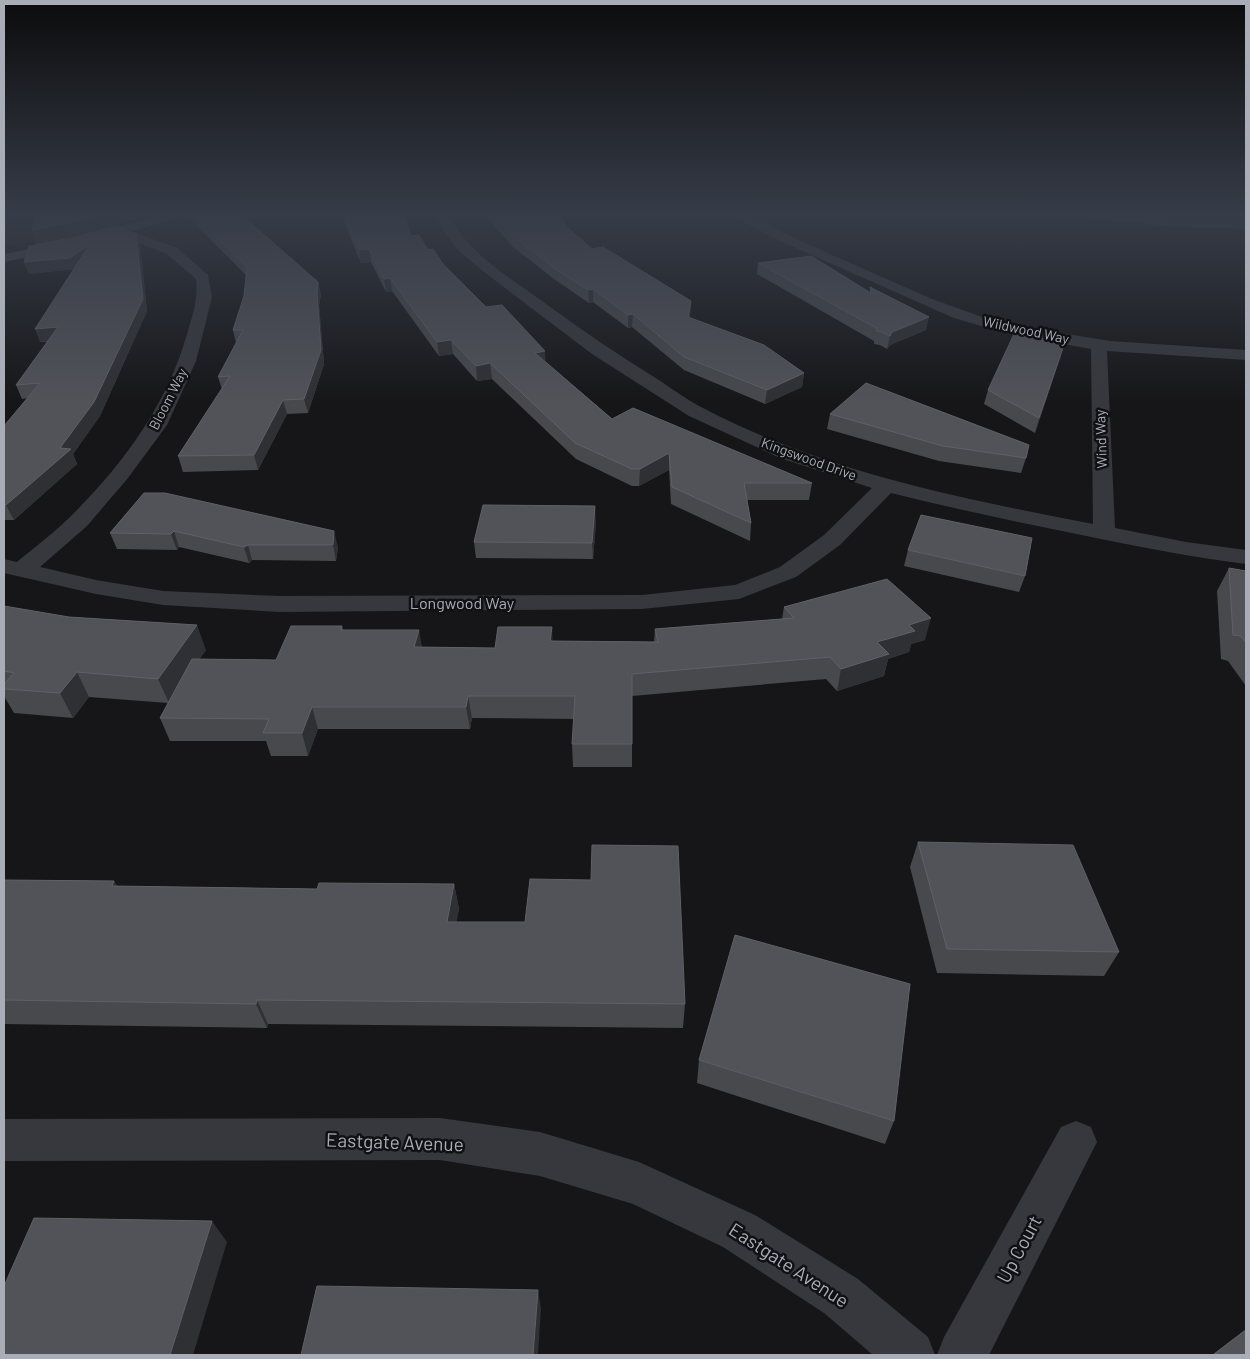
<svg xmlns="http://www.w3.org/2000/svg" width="1250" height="1359" viewBox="0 0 1250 1359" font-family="Barlow,sans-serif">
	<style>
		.built { fill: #222225 }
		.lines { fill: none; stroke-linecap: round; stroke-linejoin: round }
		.street { fill: #37383d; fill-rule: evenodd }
		.secondary { fill: #45474d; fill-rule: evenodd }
		.wall { fill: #47494d }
		.shaded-wall { fill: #2f3033 }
		.building { fill: #525359; stroke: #5f6168 }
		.labels { text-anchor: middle; stroke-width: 5; stroke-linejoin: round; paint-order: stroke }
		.far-street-label { font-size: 14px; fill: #a8adb8; stroke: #111113 }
		.street-label { font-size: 16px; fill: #a8adb8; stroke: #111113 }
		.near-street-label { font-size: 19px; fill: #a8adb8; stroke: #111113 }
	</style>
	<rect width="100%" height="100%" fill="#161618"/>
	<path class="built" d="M 4,213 L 144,213 L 63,235 L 4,247 Z"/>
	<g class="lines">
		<path class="street" d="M 435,213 L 447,213 C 469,255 512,279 549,306 C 586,333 623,358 662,382 C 675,391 689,401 703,408 C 825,472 959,498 1093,524 L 1091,349 L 1009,334 L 954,318 L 787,244 L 747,224 L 732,213 L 747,213 L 796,239 L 932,299 L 982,317 L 1011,325 L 1110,341 L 1246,350 L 1246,360 L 1107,351 L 1115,528 L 1186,542 L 1246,550 L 1246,564 C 1196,558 1146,548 1096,538 C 1027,524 959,510 891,493 L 840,545 L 796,577 L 739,599 L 642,609 L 280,612 L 163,605 L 96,594 L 4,573 L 4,559 L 17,562 C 35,547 55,532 72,515 C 123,464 167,405 187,334 C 193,314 198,301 196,279 L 167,254 L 116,234 L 114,231 L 120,227 L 177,248 L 208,275 L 212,297 L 196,361 L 167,425 L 128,478 L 87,526 L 40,567 L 96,580 L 163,591 L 280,596 L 642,595 L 735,585 L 780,567 L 824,535 L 872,488 L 780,458 L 689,416 L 592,354 L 488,275 L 459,251 L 445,233 Z
			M 1074,213 L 1119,213 L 1176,219 L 1246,221 L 1246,229 L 1176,227 L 1080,217 Z
			M 440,1118 L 540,1132 L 639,1162 L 755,1215 L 858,1279 L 928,1337 L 935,1355 L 873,1355 L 824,1313 L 723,1247 L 633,1204 L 540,1176 L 440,1160 L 4,1161 L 4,1119 Z
			M 1076,1121 L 1091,1127 L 1097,1142 L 989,1355 L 937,1355 L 944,1337 L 1061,1127 Z"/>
		<path class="secondary" d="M 165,213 L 185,213 L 183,216 L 81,246 L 4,262 L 4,254 L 74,240 Z"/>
	</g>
	<path class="wall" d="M 38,213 L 136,213 L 137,219 L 111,227 L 136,234 L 140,245 L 147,311 L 100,416 L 73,454 L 77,464 L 14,520 L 4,520 L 4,426 L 28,398 L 22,399 L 16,385 L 48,342 L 40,342 L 74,269 L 29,274 L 24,262 L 37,245 L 32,230 Z
		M 185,213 L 240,213 L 318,282 L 321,295 L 319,305 L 324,364 L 308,413 L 287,414 L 258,470 L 183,472 L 178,456 L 222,389 L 218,377 L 236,343 L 233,330 L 244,296 L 246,275 L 186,215 Z
		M 342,213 L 398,213 L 399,217 L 411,236 L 443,264 L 486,307 L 546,362 L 612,419 L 812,483 L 809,500 L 747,500 L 751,523 L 750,541 L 671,504 L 669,470 L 639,486 L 632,486 L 576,459 L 492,379 L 477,381 L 453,354 L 439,356 L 392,291 L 386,292 L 371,262 L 361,263 L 346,227 Z
		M 483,213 L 558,213 L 567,227 L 592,249 L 691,301 L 690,318 L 804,373 L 802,387 L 765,404 L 684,370 L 632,327 L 628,328 L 593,302 L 589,303 L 554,279 L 512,246 Z
		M 758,263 L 870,292 L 870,287 L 926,330 L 890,345 L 887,349 L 880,345 L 874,344 L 874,341 L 757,274 Z
		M 1061,355 L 1035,433 L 984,404 L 988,390 Z
		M 830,414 L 1026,458 L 1021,473 L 939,461 L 827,429 Z
		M 144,493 L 338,547 L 336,561 L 252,560 L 249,563 L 179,547 L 177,550 L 117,549 L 110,533 Z
		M 596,522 L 593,559 L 476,558 L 474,542 Z
		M 908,550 L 1025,576 L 1019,592 L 904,566 Z
		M 1229,568 L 1246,571 L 1246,686 L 1228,661 L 1221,659 L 1217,591 Z
		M 4,606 L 206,650 L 199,659 L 276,660 L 342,626 L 343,630 L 422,647 L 495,648 L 553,641 L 654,642 L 655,629 L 782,619 L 784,607 L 925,640 L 911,644 L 909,652 L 888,659 L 884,676 L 837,691 L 826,679 L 632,696 L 632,767 L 573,767 L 572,744 L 574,719 L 472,718 L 470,729 L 318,729 L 308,756 L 271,756 L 266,741 L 170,741 L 160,718 L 168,703 L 89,697 L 73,718 L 14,713 L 4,696 Z
		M 918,842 L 1119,952 L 1104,976 L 937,973 L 910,867 Z
		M 4,880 L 114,881 L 117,886 L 317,889 L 454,884 L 459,909 L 456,922 L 685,1004 L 683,1028 L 268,1024 L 267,1028 L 4,1024 Z
		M 699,1060 L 894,1121 L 885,1144 L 697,1083 Z
		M 1246,1329 L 1246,1355 L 1212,1355 Z"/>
	<path class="shaded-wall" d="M 103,213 L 136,213 L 137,219 L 74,238 L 38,245 L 32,230 Z
		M 136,234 L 140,245 L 147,311 L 100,416 L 73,454 L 77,464 L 14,520 L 6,505 L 60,448 Z
		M 90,244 L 75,269 L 29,274 L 24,262 Z
		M 369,249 L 371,262 L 361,263 L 359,250 Z
		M 390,278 L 392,291 L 386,292 L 384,279 Z
		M 318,282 L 321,295 L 319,305 L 324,364 L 308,413 L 304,399 Z
		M 593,289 L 593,302 L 589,303 L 588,290 Z
		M 691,301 L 690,313 L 687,330 L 688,317 Z
		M 633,314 L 632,327 L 628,328 L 628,315 Z
		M 929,317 L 926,330 L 890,345 L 887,349 L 890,336 L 892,332 Z
		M 58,327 L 63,340 L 40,342 L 35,329 Z
		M 451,340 L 453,354 L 439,356 L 437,342 Z
		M 1065,342 L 1061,355 L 1035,433 L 1039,418 Z
		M 545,351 L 546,366 L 535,353 Z
		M 490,363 L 492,379 L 477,381 L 476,366 Z
		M 804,373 L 802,387 L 765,404 L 767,390 Z
		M 283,400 L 287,414 L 258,470 L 254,455 Z
		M 669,453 L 669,470 L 639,486 L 640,469 Z
		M 595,506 L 596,522 L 593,559 L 592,543 Z
		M 174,531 L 179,547 L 177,550 L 171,534 Z
		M 334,531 L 338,547 L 336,561 L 333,545 Z
		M 248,545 L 252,560 L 249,563 L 244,547 Z
		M 931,618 L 925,640 L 911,644 L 909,652 L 888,659 L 884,676 L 837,691 L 841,669 L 877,642 L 909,625 Z
		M 197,625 L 206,650 L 169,703 L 158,679 Z
		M 552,627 L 553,649 L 550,641 Z
		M 419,630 L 423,652 L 414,647 Z
		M 77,672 L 89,697 L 73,718 L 60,693 Z
		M 468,696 L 472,718 L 470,729 L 466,707 Z
		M 312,707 L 318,729 L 308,756 L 302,733 Z
		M 114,881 L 128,906 L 112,886 Z
		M 454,884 L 459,909 L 452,947 L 447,922 Z
		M 257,1000 L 268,1024 L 267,1028 L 256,1004 Z
		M 212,1221 L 227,1242 L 193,1355 L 170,1355 Z
		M 538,1290 L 541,1309 L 538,1355 L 533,1355 Z"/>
	<path class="building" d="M 38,213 L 103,213 L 68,223 L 32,230 Z
		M 192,213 L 239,213 L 318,282 L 317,293 L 321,350 L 304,399 L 283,400 L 254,455 L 178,456 L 230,376 L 218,377 L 243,330 L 233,330 L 244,296 L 247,267 Z
		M 343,213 L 398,213 L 399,217 L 405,217 L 411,236 L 419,235 L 428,250 L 433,249 L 443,264 L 486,307 L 502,305 L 545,351 L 535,353 L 612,419 L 633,408 L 812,483 L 744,483 L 751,523 L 672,487 L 669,453 L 640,469 L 632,469 L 575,443 L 490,363 L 476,366 L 451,340 L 437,342 L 390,278 L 384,279 L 369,249 L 359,250 Z
		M 492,213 L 558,213 L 567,227 L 592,249 L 603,247 L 691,301 L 688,317 L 764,345 L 804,373 L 767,390 L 684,357 L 633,314 L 628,315 L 593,289 L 588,290 L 554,268 L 511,235 Z
		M 115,226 L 136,234 L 143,299 L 94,402 L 60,448 L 71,449 L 6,505 L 4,505 L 4,426 L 40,383 L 16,385 L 58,327 L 35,329 L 90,244 L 70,258 L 24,262 L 29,246 L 77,237 Z
		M 811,256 L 871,293 L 870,287 L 929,317 L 892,332 L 890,336 L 882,332 L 877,331 L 876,328 L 758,263 Z
		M 1014,334 L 1065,342 L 1039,418 L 988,390 Z
		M 866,383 L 1029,445 L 1026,458 L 943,446 L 830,414 Z
		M 144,493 L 165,493 L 334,531 L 333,545 L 248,545 L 244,547 L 174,531 L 171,534 L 110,533 Z
		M 483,505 L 595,506 L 592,543 L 474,542 Z
		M 921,515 L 1032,538 L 1025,576 L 908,550 Z
		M 1229,568 L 1246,571 L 1246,643 L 1241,636 L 1233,635 Z
		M 887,579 L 931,618 L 909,625 L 915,631 L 877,642 L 889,654 L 841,669 L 830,657 L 632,674 L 632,744 L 572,744 L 575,696 L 468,696 L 466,707 L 312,707 L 302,733 L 263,733 L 269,719 L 160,718 L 192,659 L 276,660 L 291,626 L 342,626 L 341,630 L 419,630 L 414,647 L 495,648 L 498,627 L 552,627 L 550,641 L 658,642 L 655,629 L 794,618 L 784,607 Z
		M 4,606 L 69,617 L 197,625 L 158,679 L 77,672 L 60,693 L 4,689 L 4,684 L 14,673 L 4,671 Z
		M 918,842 L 1073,845 L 1119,952 L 947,949 Z
		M 592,845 L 678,846 L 685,1004 L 257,1000 L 256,1004 L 4,1000 L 4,880 L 114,881 L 112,886 L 317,889 L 319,883 L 454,884 L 447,922 L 525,922 L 530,879 L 591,880 Z
		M 735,935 L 910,984 L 894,1121 L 699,1060 Z
		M 34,1218 L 212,1221 L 170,1355 L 4,1355 L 4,1286 Z
		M 317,1286 L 538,1290 L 533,1355 L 301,1355 Z
		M 1246,1330 L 1246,1355 L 1213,1355 Z"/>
	<linearGradient id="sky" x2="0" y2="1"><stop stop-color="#0c0c0d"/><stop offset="0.53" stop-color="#363c48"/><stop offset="1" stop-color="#363c48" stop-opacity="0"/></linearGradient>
	<rect width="1250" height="404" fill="url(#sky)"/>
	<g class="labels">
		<g class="far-street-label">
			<text transform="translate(1026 330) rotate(12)" y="5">Wildwood Way</text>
			<text transform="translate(168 399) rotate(-63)" y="5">Bloom Way</text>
			<text transform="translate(1101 439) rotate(-92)" y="5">Wind Way</text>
			<text transform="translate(809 459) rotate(20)" y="5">Kingswood Drive</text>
		</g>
		<g class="street-label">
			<text x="462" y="609">Longwood Way</text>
		</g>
		<g class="near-street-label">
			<text transform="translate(395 1142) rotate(2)" y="7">Eastgate Avenue</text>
			<text transform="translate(1019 1249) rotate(-62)" y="7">Up Court</text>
			<text transform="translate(789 1265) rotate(33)" y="7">Eastgate Avenue</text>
		</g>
	</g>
	<rect width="1250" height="1359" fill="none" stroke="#a8adb8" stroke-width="10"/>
</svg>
